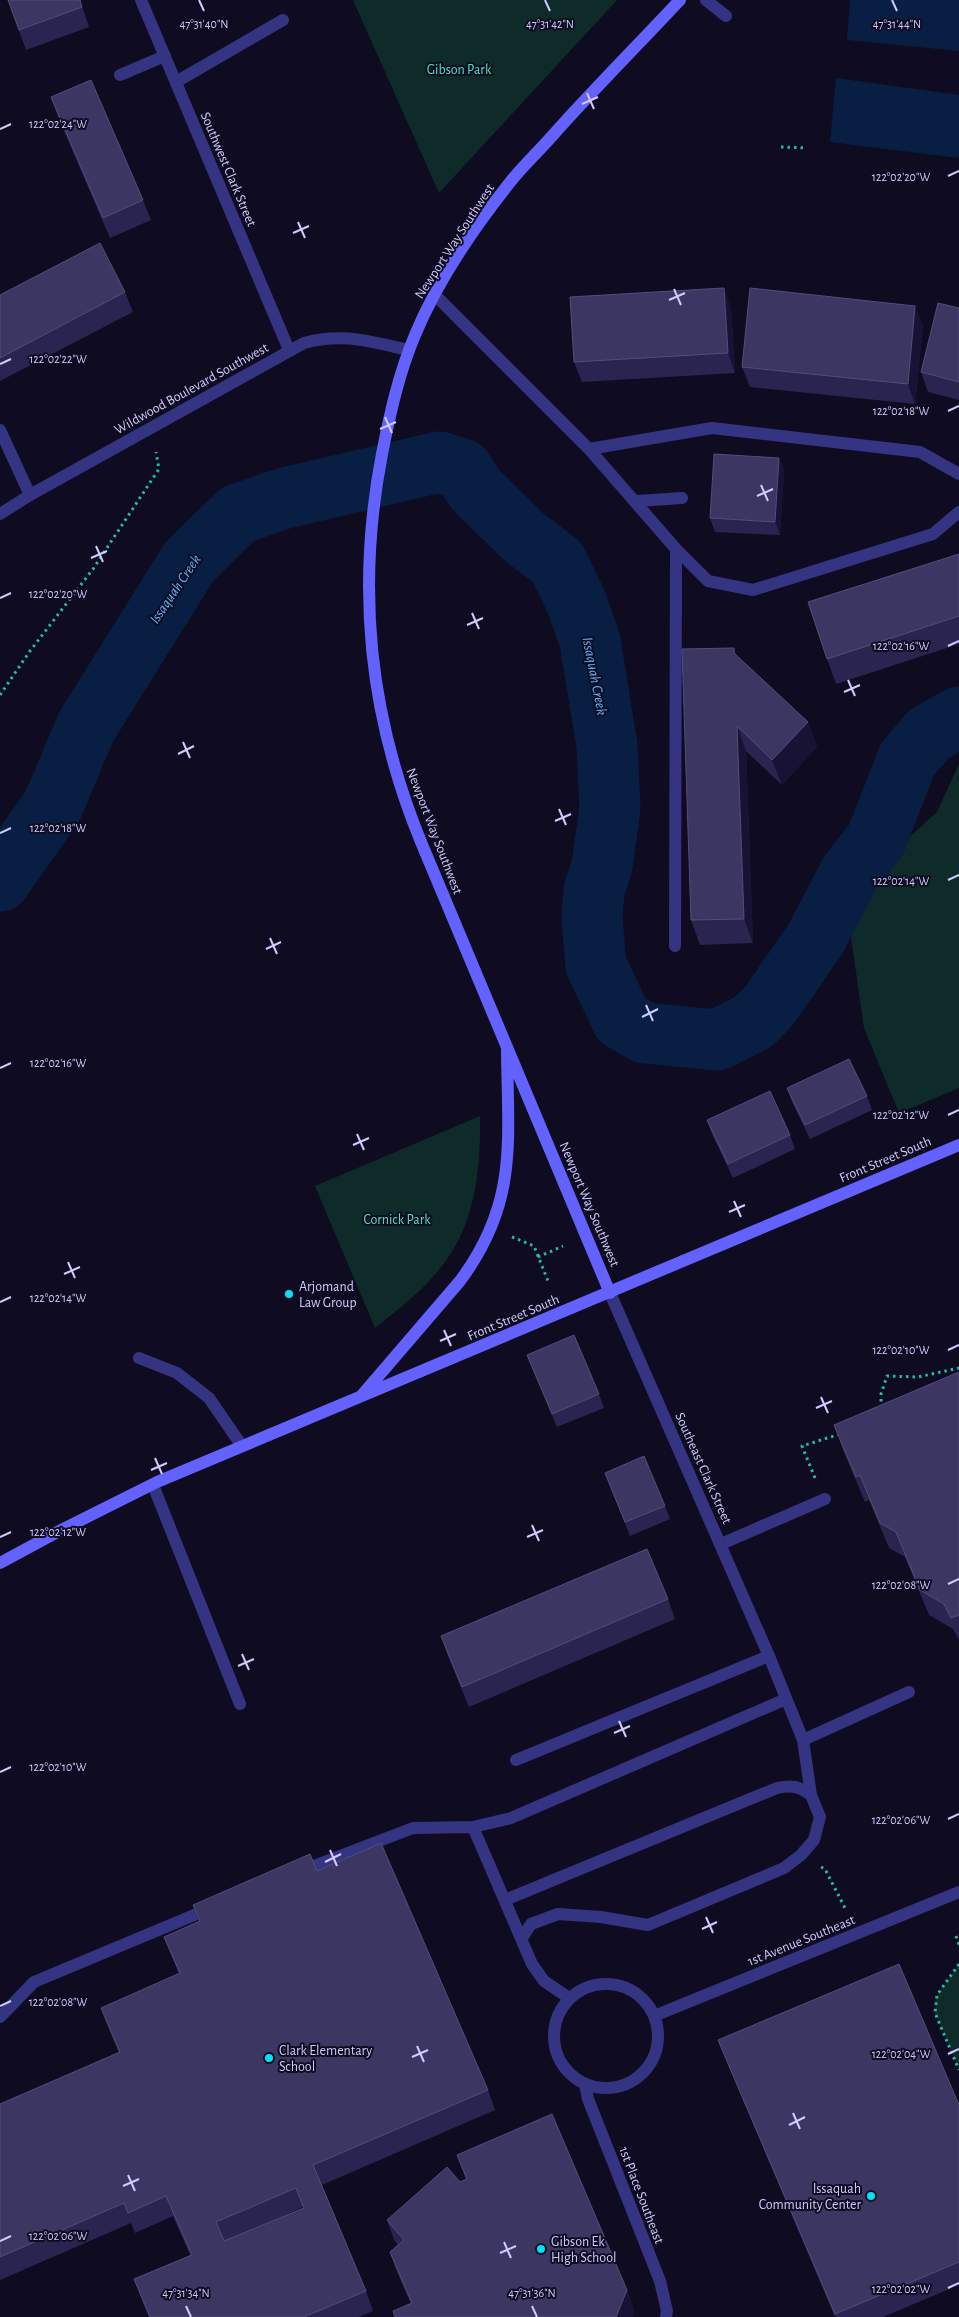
<svg xmlns="http://www.w3.org/2000/svg" width="959" height="2317" viewBox="0 0 959 2317" font-family="'Alegreya Sans',sans-serif">
	<style>
		.green { fill: #0e2b29 }
		.water { fill: #081f43 }
		.lines { fill: none; stroke-linecap: round; stroke-linejoin: round }
		.river { stroke: #081f43; stroke-width: 61 }
		.path { stroke: #27b8ac; stroke-width: 3; stroke-dasharray: 2.5 4; stroke-linecap: butt }
		.lane { stroke: #353482; stroke-width: 12 }
		.street { stroke: #353482; stroke-width: 12 }
		.secondary { stroke: #6362ff; stroke-width: 12 }
		.wall { fill: #2a2450; fill-rule: evenodd }
		.shaded-wall { fill: #181335 }
		.building { fill: #3c3663; stroke: #534d7b; fill-rule: evenodd }
		.ticks { fill: none; stroke: #d0cbff; stroke-width: 2 }
		.poi-dot { fill: #00e3f6; stroke: #0f0c21; stroke-width: 2 }
		.labels { text-anchor: middle; stroke-width: 4; stroke-linejoin: round; paint-order: stroke }
		.park-label { font-size: 14px; fill: #51e5bd; stroke: #0f0c21 }
		.street-label { font-size: 14px; fill: #d0cbff; stroke: #0f0c21 }
		.poi-label { font-size: 14px; fill: #d0cbff; stroke: #0f0c21; text-anchor: start }
		.water-label { font-size: 15px; font-style: italic; fill: #59b6ff; stroke: #0f0c21 }
		.ticks-label { font-size: 12px; text-anchor: middle; fill: #d0cbff; stroke: #0f0c21; stroke-width: 4; stroke-linejoin: round; paint-order: stroke }
	</style>
	<rect width="100%" height="100%" fill="#0f0c21"/>
	<path class="green" d="M 353,0 L 617,0 L 439,193 Z
		M 959,764 L 959,1088 L 899,1113 L 864,1028 L 848,916 L 902,844 L 937,812 Z
		M 480,1116 C 481,1165 476,1221 445,1262 C 426,1288 400,1308 375,1328 L 315,1186 Z
		M 959,1964 L 959,2069 L 935,2013 L 937,1995 Z"/>
	<path class="water" d="M 850,0 L 959,0 L 959,51 L 847,40 Z
		M 836,78 L 959,95 L 959,158 L 830,142 Z"/>
	<g class="lines">
		<path class="river" d="M 0,881 L 53,805 L 86,727 L 189,562 L 238,514 L 285,498 L 439,462 L 462,469 L 476,490 L 524,537 L 557,562 L 576,601 L 590,641 L 607,746 L 610,808 L 602,866 L 594,890 L 592,919 L 596,965 L 622,1020 L 645,1033 L 717,1040 L 753,1022 L 769,1006 L 816,938 L 850,873 L 876,840 L 907,760 L 929,734 L 959,717"/>
		<path class="path" d="M 781,147 L 807,148
			M 0,695 L 30,651 L 93,569 L 159,469 L 156,452
			M 512,1237 L 534,1246 L 548,1281
			M 538,1257 L 563,1246
			M 881,1408 L 881,1394 L 887,1376 L 918,1377 L 959,1368
			M 815,1478 L 802,1446 L 840,1434
			M 821,1867 L 825,1869 L 846,1910
			M 956,1936 L 959,1945
			M 959,1964 L 937,1995 L 935,2013 L 959,2070"/>
		<path class="lane" d="M 706,0 L 726,16
			M 120,75 L 165,56
			M 176,82 L 283,20
			M 435,295 L 589,449 L 676,549 L 708,581 L 753,590 L 933,534 L 959,512
			M 0,430 L 30,495
			M 589,449 L 712,428 L 920,452 L 959,474
			M 637,501 L 682,498
			M 675,946 L 676,549
			M 139,1358 L 177,1373 L 209,1398 L 242,1446
			M 153,1485 L 240,1704
			M 721,1544 L 825,1499
			M 803,1740 L 909,1692
			M 516,1760 L 769,1656 L 803,1740 L 811,1795 L 820,1817 L 814,1840 L 801,1855 L 784,1868 L 648,1925 L 601,1917 L 558,1914 L 531,1924 L 522,1938
			M 473,1827 L 532,1964 L 544,1981 L 569,1998
			M 298,1872 L 413,1828 L 473,1827 L 511,1818 L 786,1699
			M 505,1900 L 777,1788 C 791,1785 799,1786 811,1795
			M 0,2017 L 34,1982 L 211,1908
			M 585,2084 L 588,2099 L 660,2281 L 667,2311 L 666,2317"/>
		<path class="street" d="M 141,0 L 289,350
			M 0,514 L 30,495 L 304,343 C 342,332 371,342 409,350
			M 610,1293 L 769,1656
			M554 2036a52 52 0 1 1 104 0a52 52 0 1 1-104 0Z
			M 654,2016 L 959,1892"/>
		<path class="secondary" d="M 610,1293 L 421,842 C 369,715 356,589 382,454 C 390,413 399,373 415,335 C 437,282 475,226 511,181 C 524,165 539,151 553,135 C 594,89 638,45 680,0
			M 363,1394 L 460,1281 C 518,1203 508,1143 507,1051
			M 0,1563 L 63,1529 L 157,1482 L 959,1145"/>
	</g>
	<path class="wall" d="M 8,0 L 80,0 L 89,27 L 26,50 Z
		M 51,97 L 143,200 L 151,220 L 110,238 L 58,117 Z
		M 125,292 L 133,312 L 0,381 L 0,295 Z
		M 915,306 L 923,326 L 915,404 L 750,387 L 742,367 Z
		M 731,308 L 735,373 L 582,382 L 574,362 Z
		M 959,308 L 959,400 L 928,392 L 921,372 Z
		M 779,458 L 784,471 L 780,535 L 715,532 L 710,518 Z
		M 959,554 L 959,644 L 836,684 L 827,659 Z
		M 734,648 L 736,655 L 808,722 L 817,747 L 782,785 L 746,751 L 753,943 L 700,945 L 691,920 Z
		M 787,1088 L 867,1096 L 872,1110 L 810,1139 L 792,1102 Z
		M 707,1120 L 790,1135 L 795,1149 L 733,1178 L 712,1134 Z
		M 527,1355 L 599,1394 L 604,1408 L 557,1427 Z
		M 959,1372 L 959,1640 L 953,1629 L 929,1615 L 905,1557 L 889,1548 L 869,1500 L 865,1502 L 843,1450 L 834,1425 Z
		M 605,1473 L 665,1506 L 670,1519 L 630,1536 Z
		M 668,1599 L 675,1619 L 469,1707 L 448,1656 L 441,1636 Z
		M 317,1871 L 488,2090 L 495,2110 L 322,2185 L 366,2291 L 373,2311 L 359,2317 L 149,2317 L 134,2279 L 190,2255 L 173,2216 L 135,2233 L 131,2223 L 0,2280 L 0,2104 L 119,2053 L 108,2027 L 101,2008 L 179,1974 L 172,1957 L 164,1937 L 199,1922 L 193,1905 ZM 303,2207 L 303,2208 L 255,2229 Z
		M 718,2040 L 959,2105 L 959,2285 L 883,2317 L 835,2317 L 726,2060 Z
		M 457,2155 L 627,2290 L 634,2310 L 632,2317 L 395,2317 L 411,2304 L 397,2272 L 390,2252 L 398,2245 L 394,2240 L 387,2220 L 466,2180 Z"/>
	<path class="shaded-wall" d="M 724,288 L 731,308 L 735,373 L 728,353 Z
		M 915,306 L 923,326 L 915,404 L 908,384 Z
		M 779,458 L 784,471 L 780,535 L 775,522 Z
		M 808,722 L 817,747 L 782,785 L 772,760 Z
		M 737,726 L 746,751 L 753,943 L 744,919 Z
		M 627,2290 L 634,2310 L 632,2317 L 616,2317 Z"/>
	<path class="building" d="M 8,0 L 80,0 L 82,7 L 19,30 Z
		M 91,80 L 143,200 L 103,218 L 51,97 Z
		M 100,243 L 125,292 L 0,358 L 0,295 Z
		M 724,288 L 728,353 L 574,362 L 570,297 Z
		M 750,288 L 915,306 L 908,384 L 742,367 Z
		M 938,303 L 959,308 L 959,382 L 921,372 Z
		M 714,454 L 779,458 L 775,522 L 710,518 Z
		M 959,554 L 959,616 L 827,659 L 808,602 Z
		M 734,648 L 734,653 L 808,722 L 772,760 L 737,726 L 744,919 L 691,920 L 682,649 Z
		M 849,1059 L 867,1096 L 805,1125 L 787,1088 Z
		M 770,1091 L 790,1135 L 728,1164 L 707,1120 Z
		M 574,1335 L 599,1394 L 552,1414 L 527,1355 Z
		M 959,1372 L 959,1615 L 951,1618 L 944,1604 L 920,1590 L 896,1532 L 880,1523 L 860,1475 L 856,1477 L 834,1425 Z
		M 644,1456 L 665,1506 L 625,1522 L 605,1473 Z
		M 647,1549 L 668,1599 L 462,1687 L 441,1636 Z
		M 381,1843 L 488,2090 L 313,2165 L 366,2291 L 304,2317 L 150,2317 L 134,2279 L 192,2255 L 166,2196 L 128,2213 L 124,2203 L 0,2257 L 0,2104 L 120,2052 L 101,2008 L 180,1973 L 164,1937 L 200,1921 L 193,1905 L 310,1854 L 317,1871 ZM 296,2188 L 304,2208 L 224,2241 L 216,2222 Z
		M 899,1964 L 959,2105 L 959,2262 L 835,2314 L 718,2040 Z
		M 552,2114 L 627,2290 L 616,2317 L 395,2317 L 393,2311 L 412,2303 L 390,2252 L 404,2240 L 387,2220 L 447,2167 L 460,2182 L 467,2179 L 457,2155 Z"/>
	<path class="ticks" d="M 199,0 L 204,11M 545,0 L 550,11M 892,0 L 897,11M 587,93 L 594,109M 582,104 L 598,97M 0,129 L 11,124M 948,176 L 959,171M 298,222 L 305,238M 293,233 L 309,226M 674,289 L 681,305M 669,300 L 685,293M 0,364 L 11,359M 948,411 L 959,406M 385,417 L 392,433M 380,429 L 396,422M 761,485 L 768,501M 757,496 L 773,489M 96,546 L 103,562M 91,558 L 107,551M 0,598 L 11,593M 472,613 L 479,629M 467,625 L 483,618M 948,646 L 959,641M 848,680 L 855,696M 844,692 L 860,685M 183,742 L 190,758M 178,754 L 194,746M 559,809 L 566,825M 555,821 L 571,814M 0,833 L 11,828M 948,880 L 959,875M 270,938 L 277,954M 266,949 L 281,942M 646,1005 L 653,1021M 642,1017 L 658,1009M 0,1068 L 11,1063M 948,1115 L 959,1110M 357,1134 L 364,1150M 353,1145 L 369,1138M 734,1201 L 741,1217M 729,1212 L 745,1205M 68,1262 L 75,1278M 64,1274 L 80,1267M 0,1302 L 11,1297M 444,1330 L 451,1346M 440,1341 L 456,1334M 948,1350 L 959,1345M 821,1397 L 828,1413M 816,1408 L 832,1401M 155,1458 L 162,1474M 151,1470 L 167,1463M 532,1525 L 539,1541M 0,1537 L 11,1532M 527,1537 L 543,1530M 948,1584 L 959,1579M 242,1654 L 249,1670M 238,1666 L 254,1659M 619,1721 L 626,1737M 614,1733 L 630,1726M 0,1772 L 11,1767M 948,1819 L 959,1814M 330,1850 L 337,1866M 325,1862 L 341,1854M 706,1917 L 713,1933M 702,1929 L 717,1922M 0,2006 L 11,2001M 417,2046 L 424,2062M 948,2054 L 959,2049M 412,2057 L 428,2050M 793,2113 L 800,2129M 789,2125 L 805,2117M 128,2175 L 135,2191M 123,2186 L 139,2179M 0,2241 L 11,2236M 504,2242 L 511,2258M 500,2253 L 516,2246M 948,2288 L 959,2283M 186,2306 L 191,2317M 532,2306 L 537,2317"/>
	<g class="poi-dot">
		<circle cx="289" cy="1294" r="5"/>
		<circle cx="269" cy="2058" r="5"/>
		<circle cx="871" cy="2196" r="5"/>
		<circle cx="541" cy="2249" r="5"/>
	</g>
	<g class="labels">
		<g class="park-label">
			<text x="459" y="74">Gibson Park</text>
			<text x="397" y="1224">Cornick Park</text>
		</g>
		<g class="street-label">
			<text transform="translate(229 169) rotate(67)" y="5">Southwest Clark Street</text>
			<text transform="translate(454 241) rotate(-57)" y="5">Newport Way Southwest</text>
			<text transform="translate(191 388) rotate(-29)" y="5">Wildwood Boulevard Southwest</text>
			<text transform="translate(435 831) rotate(69)" y="5">Newport Way Southwest</text>
			<text transform="translate(885 1159) rotate(-23)" y="5">Front Street South</text>
			<text transform="translate(590 1204) rotate(67)" y="5">Newport Way Southwest</text>
			<text transform="translate(513 1317) rotate(-23)" y="5">Front Street South</text>
			<text transform="translate(704 1468) rotate(66)" y="5">Southeast Clark Street</text>
			<text transform="translate(801 1940) rotate(-22)" y="5">1st Avenue Southeast</text>
			<text transform="translate(642 2195) rotate(69)" y="5">1st Place Southeast</text>
		</g>
		<g class="poi-label">
			<text x="299" y="1291">Arjomand<tspan x="299" dy="16">Law Group</tspan></text>
			<text x="279" y="2055">Clark Elementary<tspan x="279" dy="16">School</tspan></text>
			<text x="861" y="2193" text-anchor="end">Issaquah<tspan x="861" dy="16">Community Center</tspan></text>
			<text x="551" y="2246">Gibson Ek<tspan x="551" dy="16">High School</tspan></text>
		</g>
		<g class="water-label">
			<text transform="translate(175 589) rotate(-56)" y="5">Issaquah Creek</text>
			<text transform="translate(595 676) rotate(79)" y="5">Issaquah Creek</text>
		</g>
	</g>
	<g class="ticks-label">
		<text x="204" y="28">47°31'40"N</text>
		<text x="550" y="28">47°31'42"N</text>
		<text x="897" y="28">47°31'44"N</text>
		<text x="58" y="128">122°02'24"W</text>
		<text x="901" y="181">122°02'20"W</text>
		<text x="58" y="363">122°02'22"W</text>
		<text x="901" y="415">122°02'18"W</text>
		<text x="58" y="598">122°02'20"W</text>
		<text x="901" y="650">122°02'16"W</text>
		<text x="58" y="832">122°02'18"W</text>
		<text x="901" y="885">122°02'14"W</text>
		<text x="58" y="1067">122°02'16"W</text>
		<text x="901" y="1119">122°02'12"W</text>
		<text x="58" y="1302">122°02'14"W</text>
		<text x="901" y="1354">122°02'10"W</text>
		<text x="58" y="1536">122°02'12"W</text>
		<text x="901" y="1589">122°02'08"W</text>
		<text x="58" y="1771">122°02'10"W</text>
		<text x="901" y="1824">122°02'06"W</text>
		<text x="58" y="2006">122°02'08"W</text>
		<text x="901" y="2058">122°02'04"W</text>
		<text x="58" y="2240">122°02'06"W</text>
		<text x="901" y="2293">122°02'02"W</text>
		<text x="186" y="2297">47°31'34"N</text>
		<text x="532" y="2297">47°31'36"N</text>
	</g>
</svg>
